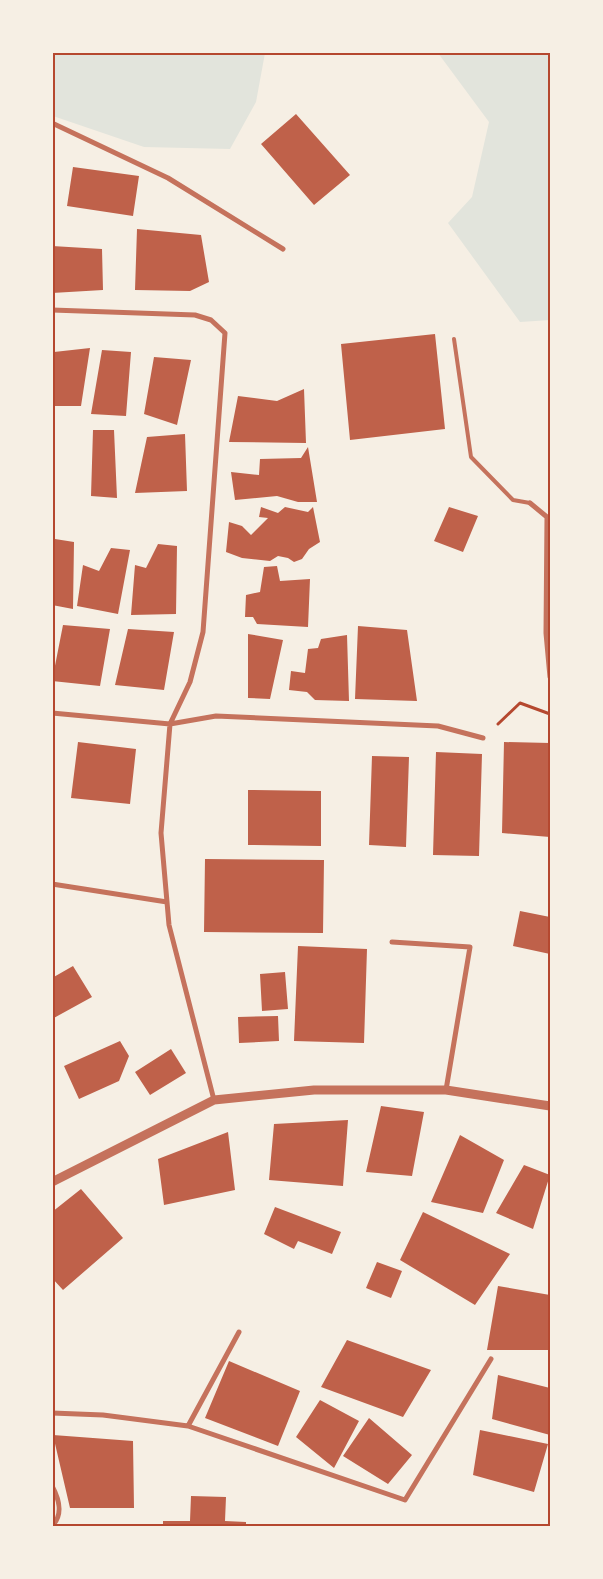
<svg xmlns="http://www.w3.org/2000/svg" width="603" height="1579" viewBox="0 0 603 1579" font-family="Lato,sans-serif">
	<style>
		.green { fill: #e2e4dc }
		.building { fill: #bf614a }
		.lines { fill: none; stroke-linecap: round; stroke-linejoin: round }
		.path { stroke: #b5482f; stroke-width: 3 }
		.service { stroke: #c5725c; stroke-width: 4 }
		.minor { stroke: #c5725c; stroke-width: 5 }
		.tertiary { stroke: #c5725c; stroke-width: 9 }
		.neatline { fill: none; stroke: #b5482f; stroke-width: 2 }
	</style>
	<rect width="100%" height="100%" fill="#f6efe4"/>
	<path class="green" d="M 53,52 L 265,52 L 265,53 L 256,102 L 230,149 L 144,147 L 53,116 Z
		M 438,53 L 550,53 L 550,320 L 520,322 L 448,223 L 472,197 L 489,122 Z"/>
	<path class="building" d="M 296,114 L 350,175 L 314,205 L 261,144 Z
		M 73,167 L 139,176 L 133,216 L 67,206 Z
		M 137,229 L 201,235 L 209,282 L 190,291 L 135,290 Z
		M 52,246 L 102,249 L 103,290 L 52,293 Z
		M 435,334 L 445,429 L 350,440 L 341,344 Z
		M 90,348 L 81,406 L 52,406 L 54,352 Z
		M 102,350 L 131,352 L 126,416 L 91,414 Z
		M 154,357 L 191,360 L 177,425 L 144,414 Z
		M 304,389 L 306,443 L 229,442 L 238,396 L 277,401 Z
		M 93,430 L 114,430 L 117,498 L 91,496 Z
		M 185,434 L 187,491 L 135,493 L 147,437 Z
		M 308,447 L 317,502 L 298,502 L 277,496 L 235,500 L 231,472 L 259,475 L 260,459 L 301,458 Z
		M 261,507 L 278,513 L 285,507 L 308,512 L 313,507 L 320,542 L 309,549 L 302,559 L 294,562 L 288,558 L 278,556 L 270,561 L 242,558 L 226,552 L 229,522 L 242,526 L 251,535 L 268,518 L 259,517 Z
		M 449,507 L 478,516 L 463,552 L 434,541 Z
		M 55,539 L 74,542 L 73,609 L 52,605 L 52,544 Z
		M 158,544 L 177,546 L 176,614 L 131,615 L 135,565 L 146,568 Z
		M 111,548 L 130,550 L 118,614 L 77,606 L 83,565 L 99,571 Z
		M 277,566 L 280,581 L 310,579 L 308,627 L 257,624 L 253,617 L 245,617 L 246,595 L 260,592 L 264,567 Z
		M 63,625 L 110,629 L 100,686 L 52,681 Z
		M 358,626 L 407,630 L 417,701 L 355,699 Z
		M 128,629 L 174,632 L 164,690 L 115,685 Z
		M 248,634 L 283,640 L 270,699 L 248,698 Z
		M 347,635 L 349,701 L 315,700 L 307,692 L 289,690 L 291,671 L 305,673 L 308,649 L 318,648 L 321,639 Z
		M 78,742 L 136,749 L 130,804 L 71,798 Z
		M 504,742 L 550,743 L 550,837 L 502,833 Z
		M 436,752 L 482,754 L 479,856 L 433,855 Z
		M 372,756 L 409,757 L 406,847 L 369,845 Z
		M 248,790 L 321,791 L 321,846 L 248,845 Z
		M 205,859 L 324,860 L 323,933 L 204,932 Z
		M 520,911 L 550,917 L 550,954 L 513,946 Z
		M 298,946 L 367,949 L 364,1043 L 294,1041 Z
		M 73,966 L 92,997 L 52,1019 L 52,978 Z
		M 285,972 L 288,1009 L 262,1011 L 260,974 Z
		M 278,1016 L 279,1041 L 239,1043 L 238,1017 Z
		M 120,1041 L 129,1056 L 119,1081 L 79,1099 L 64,1066 Z
		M 171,1049 L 186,1073 L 150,1095 L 135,1072 Z
		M 381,1106 L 424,1112 L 412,1176 L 366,1172 Z
		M 348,1120 L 343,1186 L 269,1180 L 274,1124 Z
		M 228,1132 L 235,1190 L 164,1205 L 158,1159 Z
		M 460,1135 L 504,1160 L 483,1213 L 431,1202 Z
		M 524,1165 L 550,1175 L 533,1229 L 496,1213 Z
		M 81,1189 L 123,1238 L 63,1290 L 52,1278 L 52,1212 Z
		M 275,1207 L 341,1232 L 332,1254 L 298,1241 L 294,1249 L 264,1234 Z
		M 423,1212 L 510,1254 L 475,1305 L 400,1260 Z
		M 377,1262 L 402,1271 L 391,1298 L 366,1288 Z
		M 498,1286 L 550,1295 L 550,1350 L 487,1350 Z
		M 347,1340 L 431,1370 L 403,1417 L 321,1387 Z
		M 229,1361 L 300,1391 L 278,1446 L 205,1418 Z
		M 498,1375 L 550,1388 L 550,1435 L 492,1419 Z
		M 320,1400 L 359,1421 L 334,1468 L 296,1437 Z
		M 369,1418 L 412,1455 L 388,1484 L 343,1456 Z
		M 480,1430 L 548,1444 L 534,1492 L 473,1475 Z
		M 53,1435 L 133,1441 L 134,1508 L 70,1508 Z
		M 191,1496 L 226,1497 L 225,1521 L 246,1522 L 246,1526 L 163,1526 L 163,1521 L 190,1521 Z"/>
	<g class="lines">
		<path class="path" d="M 498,724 L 520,703 L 550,714"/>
		<path class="service" d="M 454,339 L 471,457 L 513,500 L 530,503"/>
		<path class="minor" d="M 52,123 L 168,178 L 283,249
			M 52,310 L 195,315 L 211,320 L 225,333 L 203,632 L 190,682 L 170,724 L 52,713
			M 530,503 L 547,517 L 546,633 L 550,677
			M 52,884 L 167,902
			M 392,942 L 470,947 L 446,1090
			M 214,1100 L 169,925 L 161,833 L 170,724 L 216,716 L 438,726 L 483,738
			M 52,1413 L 103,1415 L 188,1426 L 239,1332
			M 188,1426 L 405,1500 L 491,1359
			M 52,1486 C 59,1499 64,1514 52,1526"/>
		<path class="tertiary" d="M 52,1182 L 214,1100 L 314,1090 L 446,1090 L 550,1106"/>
	</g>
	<rect width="603" height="1579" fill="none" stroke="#f6efe4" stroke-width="108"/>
	<rect x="54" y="54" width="495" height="1471" class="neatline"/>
</svg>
